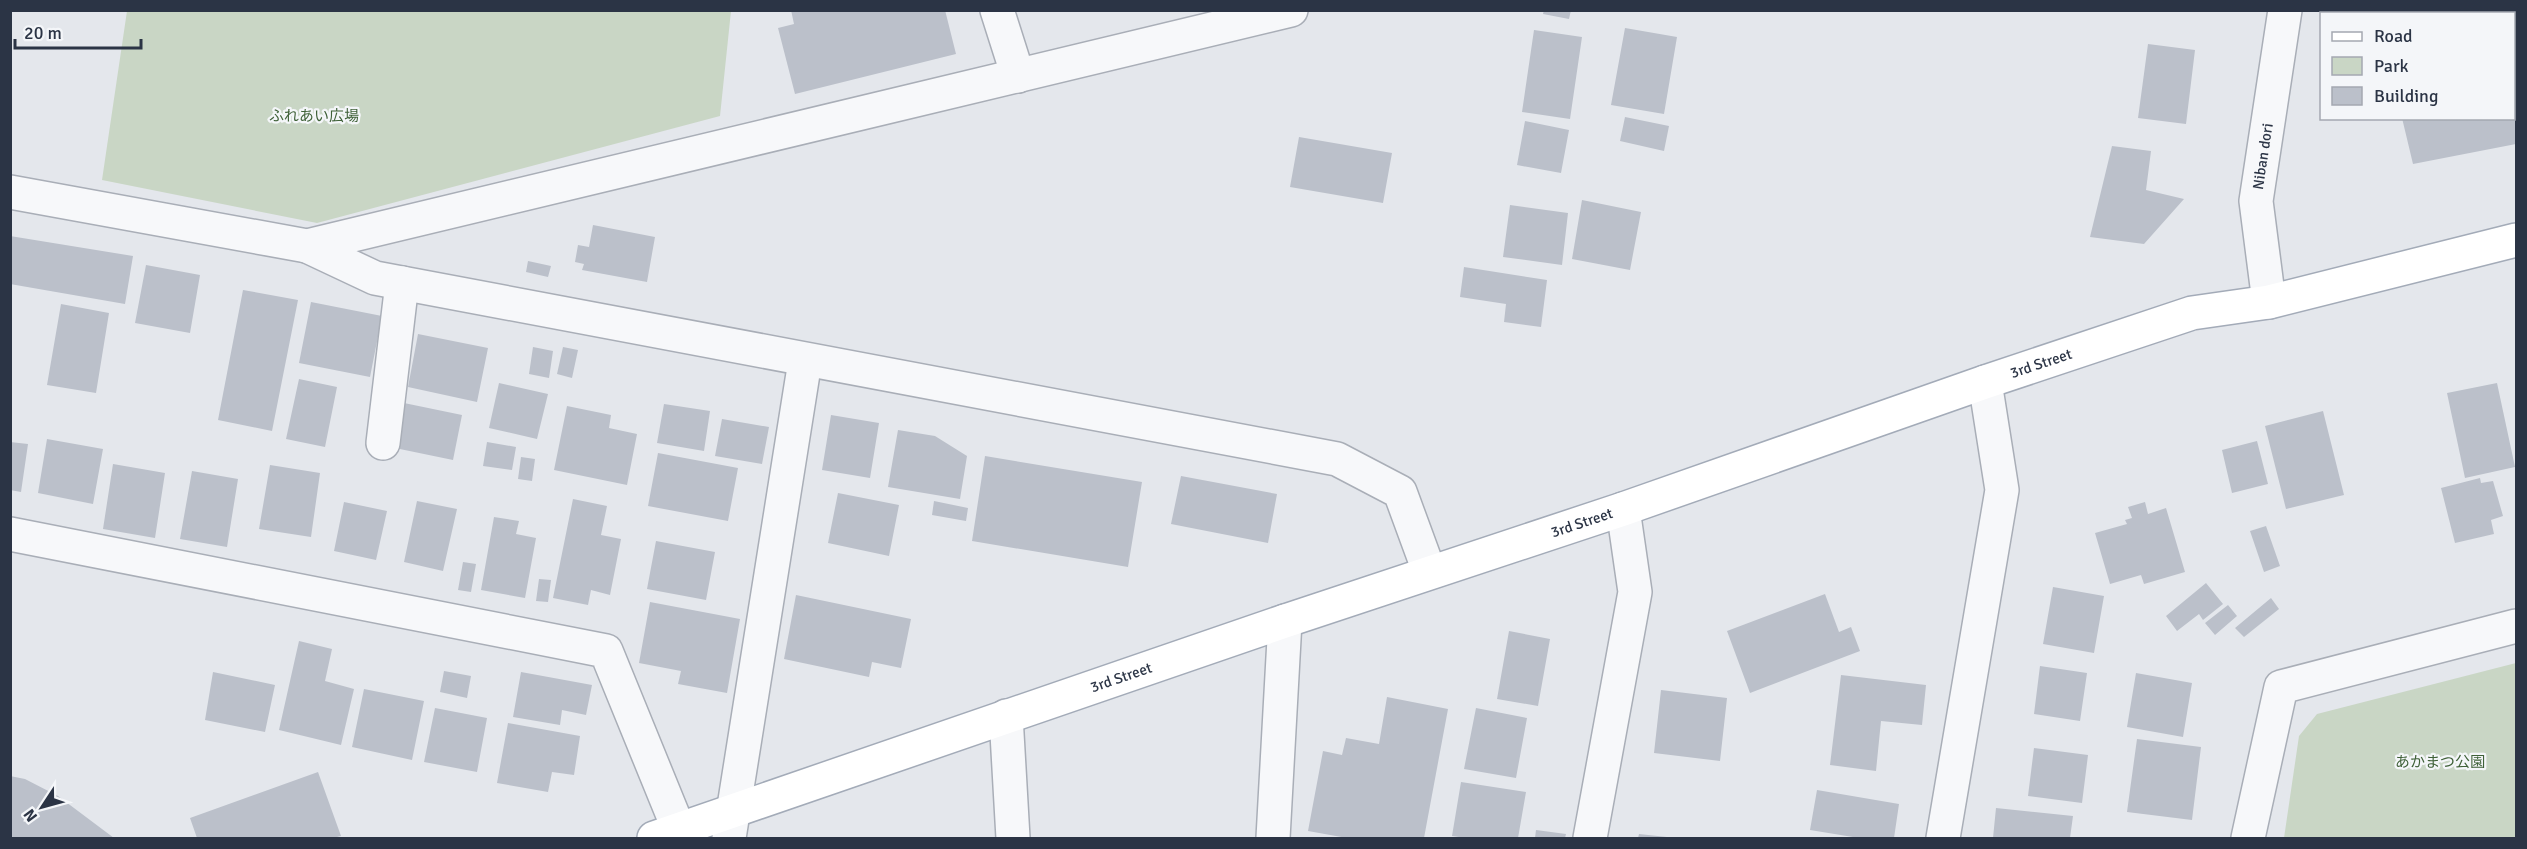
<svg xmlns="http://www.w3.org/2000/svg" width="2527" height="849" viewBox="0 0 2527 849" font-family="Signika,'Noto Sans JP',sans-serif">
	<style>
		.green { fill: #c9d6c5 }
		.building { fill: #bbc0ca }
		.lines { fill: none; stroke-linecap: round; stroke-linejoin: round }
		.minor-casing { stroke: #a9aeb7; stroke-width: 36 }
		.major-casing { stroke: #a3abb8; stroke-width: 36 }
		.minor { stroke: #f7f8fa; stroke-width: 33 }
		.major { stroke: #fff; stroke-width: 33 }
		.labels { text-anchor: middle; stroke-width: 4.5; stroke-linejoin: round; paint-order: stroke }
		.park-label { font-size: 15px; fill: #3f6138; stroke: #f4f6f9 }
		.street-label { font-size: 15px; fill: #2b3445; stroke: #f4f6f9 }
	</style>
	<rect width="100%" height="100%" fill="#e4e7ec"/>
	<path class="green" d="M 127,11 L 127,10 L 731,11 L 720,116 L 317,223 L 102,180 Z
		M 2516,663 L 2516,838 L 2284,838 L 2299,736 L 2317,714 Z"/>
	<path class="building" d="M 791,10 L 945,10 L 956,54 L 795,94 L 778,28 L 794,24 Z
		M 1544,10 L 1571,10 L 1569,19 L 1543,14 Z
		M 2375,10 L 2516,10 L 2516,68 L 2514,69 L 2514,14 L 2376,14 Z
		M 1625,28 L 1677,37 L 1664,114 L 1611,105 Z
		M 1534,30 L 1582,37 L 1570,119 L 1522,112 Z
		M 2148,44 L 2195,50 L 2186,124 L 2138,118 Z
		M 2514,87 L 2516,96 L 2516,144 L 2413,164 L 2402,118 L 2514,118 Z
		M 1625,117 L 1669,126 L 1664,151 L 1620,141 Z
		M 1525,121 L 1569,130 L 1561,173 L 1517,165 Z
		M 1299,137 L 1392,153 L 1383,203 L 1290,187 Z
		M 2112,146 L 2151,151 L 2146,190 L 2184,199 L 2144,244 L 2090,237 Z
		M 1582,200 L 1641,212 L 1630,270 L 1572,259 Z
		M 1510,205 L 1568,213 L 1562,265 L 1503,257 Z
		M 593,225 L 655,237 L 647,282 L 582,270 L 584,264 L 575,262 L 578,245 L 589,247 Z
		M 10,236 L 133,256 L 125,304 L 10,284 Z
		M 528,261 L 551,266 L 548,277 L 526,272 Z
		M 146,265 L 200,275 L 190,333 L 135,323 Z
		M 1464,267 L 1547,280 L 1541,327 L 1504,322 L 1506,304 L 1460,297 Z
		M 243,290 L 298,300 L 272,431 L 218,420 Z
		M 311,302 L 382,316 L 370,377 L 299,363 Z
		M 61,304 L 109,313 L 96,393 L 47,385 Z
		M 418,334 L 488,348 L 477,402 L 408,387 Z
		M 533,347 L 553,351 L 549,378 L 529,374 Z
		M 563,347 L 578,350 L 572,378 L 557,374 Z
		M 299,379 L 337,387 L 325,447 L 286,439 Z
		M 499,383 L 548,394 L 537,439 L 489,428 Z
		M 2497,383 L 2515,467 L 2465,478 L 2447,393 Z
		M 404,403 L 462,415 L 453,460 L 395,448 Z
		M 664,404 L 710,411 L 704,451 L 657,443 Z
		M 567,406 L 611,415 L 609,428 L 637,434 L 627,485 L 554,470 Z
		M 2323,411 L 2344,495 L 2286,509 L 2265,426 Z
		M 831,415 L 879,423 L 870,478 L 822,470 Z
		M 722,419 L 769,427 L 762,464 L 715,456 Z
		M 898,430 L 935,436 L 967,456 L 960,499 L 888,487 Z
		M 47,439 L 103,449 L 93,504 L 38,493 Z
		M 2257,441 L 2268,484 L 2232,493 L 2222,450 Z
		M 10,442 L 28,444 L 21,492 L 10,490 Z
		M 487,442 L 516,447 L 512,470 L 483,466 Z
		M 658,453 L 738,468 L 728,521 L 648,506 Z
		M 985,456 L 1142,482 L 1128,567 L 972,541 Z
		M 521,457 L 535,459 L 532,481 L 518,479 Z
		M 113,464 L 165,473 L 155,538 L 103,529 Z
		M 270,465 L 320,473 L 311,537 L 259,529 Z
		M 192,471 L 238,479 L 227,547 L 180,539 Z
		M 1181,476 L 1277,494 L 1268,543 L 1171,524 Z
		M 2480,478 L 2481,483 L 2493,481 L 2503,516 L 2491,520 L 2494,534 L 2455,543 L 2441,488 Z
		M 838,493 L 899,505 L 889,556 L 828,543 Z
		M 573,499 L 607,506 L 601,535 L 621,539 L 610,595 L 591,590 L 588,605 L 553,598 Z
		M 417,501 L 457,509 L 443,571 L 404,562 Z
		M 934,501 L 968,508 L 966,521 L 932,515 Z
		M 344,502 L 387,511 L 376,560 L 334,551 Z
		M 2145,502 L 2148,514 L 2166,508 L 2185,572 L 2144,584 L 2141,575 L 2110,584 L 2095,533 L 2127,524 L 2125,520 L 2132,518 L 2128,507 Z
		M 494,517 L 519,521 L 516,534 L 536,538 L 525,598 L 481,590 Z
		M 2266,526 L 2280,566 L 2264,572 L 2250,531 Z
		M 656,541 L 715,552 L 706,600 L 647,589 Z
		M 463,562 L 476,564 L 471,592 L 458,590 Z
		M 539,579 L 551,580 L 548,602 L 536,601 Z
		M 2206,583 L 2223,604 L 2203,620 L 2199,614 L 2177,631 L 2166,616 Z
		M 2053,587 L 2104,596 L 2094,653 L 2043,644 Z
		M 1825,594 L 1839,632 L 1851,627 L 1860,651 L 1750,693 L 1727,631 Z
		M 796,595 L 911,619 L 901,668 L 872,662 L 869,677 L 784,659 Z
		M 2271,598 L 2279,609 L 2244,637 L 2235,628 Z
		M 650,602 L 740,619 L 727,693 L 678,684 L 681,671 L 639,663 Z
		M 2228,605 L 2237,616 L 2215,635 L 2205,623 Z
		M 1509,631 L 1550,639 L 1538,706 L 1497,699 Z
		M 299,641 L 332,649 L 325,681 L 354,689 L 341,745 L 279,730 Z
		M 2040,666 L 2087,673 L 2080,721 L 2034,714 Z
		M 444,671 L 471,676 L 467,698 L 440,692 Z
		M 213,672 L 275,685 L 265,732 L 205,720 Z
		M 521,672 L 592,685 L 586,715 L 562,710 L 560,725 L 513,717 Z
		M 2136,673 L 2192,683 L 2183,737 L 2127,727 Z
		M 1841,675 L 1926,685 L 1922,725 L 1881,721 L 1876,771 L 1830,765 Z
		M 364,689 L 424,701 L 412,760 L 352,747 Z
		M 1661,690 L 1727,698 L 1720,761 L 1654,753 Z
		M 1387,697 L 1448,709 L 1424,838 L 1347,838 L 1308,831 L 1323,751 L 1342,755 L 1346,738 L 1379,744 Z
		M 435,708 L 487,718 L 477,772 L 424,762 Z
		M 1476,708 L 1527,718 L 1516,778 L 1464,769 Z
		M 508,723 L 580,736 L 574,775 L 552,772 L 548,792 L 497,783 Z
		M 2137,739 L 2201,747 L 2192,820 L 2127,812 Z
		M 2034,748 L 2088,755 L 2082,803 L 2028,796 Z
		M 318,772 L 341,836 L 333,838 L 197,838 L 190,818 Z
		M 10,776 L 25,779 L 58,796 L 114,838 L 10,838 Z
		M 1461,782 L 1526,792 L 1518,838 L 1466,838 L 1452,836 Z
		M 1817,790 L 1899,804 L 1894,838 L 1859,838 L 1810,830 Z
		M 1996,808 L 2073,816 L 2070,838 L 1993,838 Z
		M 1536,830 L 1566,834 L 1565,838 L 1535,838 Z
		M 1639,834 L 1667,837 L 1667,838 L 1638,838 Z"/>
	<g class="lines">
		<g class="minor-casing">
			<g id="minor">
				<path d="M 997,10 L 1018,76"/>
				<path d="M 10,192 L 307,246 L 1291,10"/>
				<path d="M 307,246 L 375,278 L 1337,459 L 1400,492 L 1429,571"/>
				<path id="s1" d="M 2269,302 L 2256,201 L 2285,10"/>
				<path d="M 383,443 L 402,283"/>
				<path d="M 10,534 L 606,651 L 679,830"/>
				<path d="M 1006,716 L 1013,838"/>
				<path d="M 729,838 L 805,361"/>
				<path d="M 1273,838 L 1285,621"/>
				<path d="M 1590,838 L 1635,592 L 1623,509"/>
				<path d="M 1943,838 L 2002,490 L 1985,382"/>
				<path d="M 2248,838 L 2281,687 L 2516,626"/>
			</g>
		</g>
		<g class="major-casing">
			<g id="major">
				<path id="s2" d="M 654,838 L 1285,621 L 1623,509 L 1985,382 L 2192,313 L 2269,302 L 2516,240"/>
			</g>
		</g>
		<use href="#minor" class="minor"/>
		<use href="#major" class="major"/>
	</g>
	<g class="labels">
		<g class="park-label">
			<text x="314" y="121">ふれあい広場</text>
			<text x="2440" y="767">あかまつ公園</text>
		</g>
		<g class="street-label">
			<text dy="5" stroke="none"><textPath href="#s1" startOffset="147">Niban dori</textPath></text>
			<text dy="5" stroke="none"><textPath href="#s2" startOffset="1466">3rd Street</textPath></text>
			<text dy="5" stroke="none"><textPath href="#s2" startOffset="980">3rd Street</textPath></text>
			<text dy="5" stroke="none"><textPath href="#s2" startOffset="494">3rd Street</textPath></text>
		</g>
	</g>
	<rect width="2527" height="849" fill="none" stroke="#2b3445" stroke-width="24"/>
	<rect x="2320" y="12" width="195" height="108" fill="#f4f6f9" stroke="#a4a8b1" stroke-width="1.5"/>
	<rect x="2332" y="32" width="30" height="9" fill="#ffffff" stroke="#a4a8b1" stroke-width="1.5"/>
	<text x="2374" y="42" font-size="18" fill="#2b3445">Road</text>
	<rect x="2332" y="57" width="30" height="18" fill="#c9d6c5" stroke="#a4a8b1" stroke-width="1.5"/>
	<text x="2374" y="72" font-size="18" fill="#2b3445">Park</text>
	<rect x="2332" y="87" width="30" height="18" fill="#bbc0ca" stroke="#a4a8b1" stroke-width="1.5"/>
	<text x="2374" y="102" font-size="18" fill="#2b3445">Building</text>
	<g transform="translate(42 807) rotate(234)" stroke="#f4f6f9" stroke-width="4.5" paint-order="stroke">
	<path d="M0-4.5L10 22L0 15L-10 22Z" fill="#2b3445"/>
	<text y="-9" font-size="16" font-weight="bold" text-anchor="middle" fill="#2b3445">N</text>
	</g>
	<path d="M15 39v9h126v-9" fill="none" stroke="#2b3445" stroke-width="3"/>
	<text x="24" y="39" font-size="18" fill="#2b3445" stroke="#f4f6f9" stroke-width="4.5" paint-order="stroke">20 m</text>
</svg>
